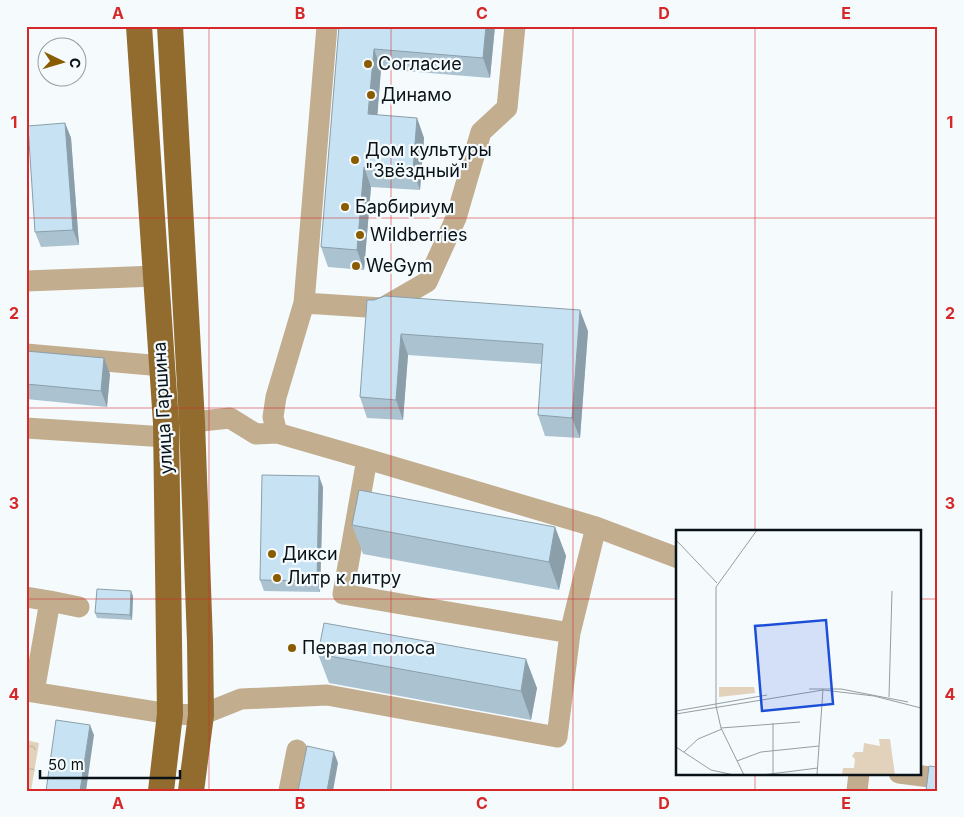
<svg xmlns="http://www.w3.org/2000/svg" width="964" height="817" viewBox="0 0 964 817" font-family="Inter,sans-serif">
	<style>
		.forest { fill: url(#forest-crowns) }
		.lines { fill: none; stroke-linecap: round; stroke-linejoin: round }
		.minor { stroke: #c2ad8e; stroke-width: 21 }
		.major { stroke: #926c2e; stroke-width: 26 }
		.wall { fill: #abc3d1 }
		.shaded-wall { fill: #8b9faa }
		.building { fill: #c7e3f3; stroke: #8b9faa }
		.grid { fill: none; stroke: #d62828; stroke-width: 1; stroke-opacity: 0.55 }
		.poi-dot { fill: #895c00; stroke: #f5fafd; stroke-width: 2 }
		.labels { text-anchor: middle; stroke-width: 4.5; stroke-linejoin: round; paint-order: stroke }
		.poi-label { font-size: 18px; fill: #081217; stroke: #f5fafd; text-anchor: start }
		.street-label { font-size: 18px; fill: #081217; stroke: #f5fafd }
		.inset-road { fill: none; stroke: #969da1; stroke-width: 1 }
		.view { fill: #1d4ed8; fill-opacity: 0.15; stroke: #1d4ed8; stroke-width: 2.5 }
		.inset-edge { fill: none; stroke: #081217; stroke-width: 2.5 }
		.neatline { fill: none; stroke: #d62828; stroke-width: 2 }
		.grid-label { font-size: 16px; text-anchor: middle; font-weight: bold; fill: #d62828 }
	</style>
	<defs>
		<pattern id="forest-crowns" width="20" height="18" patternUnits="userSpaceOnUse" patternTransform="scale(1.25)"><rect width="20" height="18" fill="#e2d2bc"/><path d="M2 6a3 3 0 1 1 6 0M12 15a3 3 0 1 1 6 0" fill="none" stroke="#c0b3a1"/></pattern>
	</defs>
	<rect width="100%" height="100%" fill="#f5fafd"/>
	<path class="forest" d="M 26,740 L 39,743 L 31,791 L 26,791 Z"/>
	<g class="lines">
		<path class="minor" d="M 26,281 L 156,276
			M 304,303 L 382,308 L 427,282 L 456,218 L 481,132 L 507,108 L 515,26
			M 26,354 L 162,366
			M 192,422 L 230,418 L 256,434 L 277,433 L 367,459 L 596,527 L 678,558
			M 26,428 L 166,437
			M 277,433 L 273,417 L 276,397 L 304,303 L 327,26
			M 367,459 L 343,594 L 570,633
			M 26,597 L 50,601 L 34,692
			M 50,601 L 79,607
			M 26,691 L 170,714 L 201,715 L 241,699 L 327,695 L 557,737 L 570,633 L 596,527
			M 899,773 L 938,778
			M 289,791 L 297,750
			M 857,791 L 859,773"/>
		<path class="major" d="M 139,26 L 166,423 L 170,714 L 161,791
			M 170,26 L 192,422 L 200,642 L 201,715 L 191,791"/>
	</g>
	<path class="wall" d="M 339,26 L 495,26 L 490,78 L 381,69 L 377,115 L 417,118 L 424,138 L 420,190 L 371,187 L 364,270 L 328,267 L 321,247 Z
		M 65,123 L 71,138 L 79,245 L 41,247 L 35,232 Z
		M 367,300 L 588,331 L 580,438 L 545,436 L 538,415 L 541,364 L 408,355 L 403,420 L 367,418 L 360,397 Z
		M 26,351 L 110,374 L 107,407 L 26,399 Z
		M 323,487 L 320,592 L 264,591 L 260,580 Z
		M 352,525 L 555,527 L 566,556 L 559,590 L 363,554 Z
		M 133,596 L 132,620 L 97,618 L 95,613 Z
		M 318,654 L 537,688 L 531,720 L 329,683 Z"/>
	<path class="shaded-wall" d="M 486,26 L 495,26 L 490,78 L 483,58 Z
		M 374,49 L 381,69 L 376,134 L 368,114 Z
		M 417,118 L 424,138 L 420,190 L 413,170 Z
		M 65,123 L 71,138 L 79,245 L 73,230 Z
		M 364,167 L 371,187 L 364,270 L 357,250 Z
		M 580,310 L 588,331 L 580,438 L 572,418 Z
		M 401,334 L 408,355 L 403,420 L 396,400 Z
		M 104,358 L 110,374 L 107,407 L 101,391 Z
		M 26,439 L 27,442 L 26,457 Z
		M 319,476 L 323,487 L 320,592 L 317,581 Z
		M 555,527 L 566,556 L 559,590 L 549,562 Z
		M 131,591 L 133,596 L 132,620 L 130,615 Z
		M 526,659 L 537,688 L 531,720 L 521,691 Z
		M 90,725 L 94,735 L 86,791 L 80,791 Z
		M 334,752 L 338,763 L 333,791 L 327,791 Z"/>
	<path class="building" d="M 339,26 L 486,26 L 483,58 L 374,49 L 368,114 L 417,118 L 413,170 L 364,167 L 357,250 L 321,247 Z
		M 65,123 L 73,230 L 35,232 L 28,126 Z
		M 385,296 L 580,310 L 572,418 L 538,415 L 543,344 L 401,334 L 396,400 L 360,397 L 367,300 L 374,300 Z
		M 26,351 L 104,358 L 101,391 L 26,384 Z
		M 262,475 L 319,476 L 317,581 L 260,580 Z
		M 359,490 L 555,527 L 549,562 L 352,525 Z
		M 97,589 L 131,591 L 130,615 L 95,613 Z
		M 324,623 L 526,659 L 521,691 L 318,654 Z
		M 56,720 L 90,725 L 80,791 L 46,791 Z
		M 307,746 L 334,752 L 327,791 L 298,791 Z
		M 929,766 L 938,767 L 938,791 L 926,791 Z"/>
	<path class="grid" d="M 209,26 L 209,791M 391,26 L 391,791M 573,26 L 573,791M 755,26 L 755,531M 26,218 L 938,218M 26,408 L 938,408M 26,599 L 678,599M 920,599 L 938,599M 755,773 L 755,791"/>
	<g class="poi-dot">
		<circle cx="368" cy="64" r="5"/>
		<circle cx="371" cy="95" r="5"/>
		<circle cx="355" cy="160" r="5"/>
		<circle cx="345" cy="207" r="5"/>
		<circle cx="360" cy="235" r="5"/>
		<circle cx="356" cy="266" r="5"/>
		<circle cx="272" cy="554" r="5"/>
		<circle cx="277" cy="578" r="5"/>
		<circle cx="292" cy="648" r="5"/>
	</g>
	<g class="labels">
		<g class="poi-label">
			<text x="378" y="70">Согласие</text>
			<text x="381" y="101">Динамо</text>
			<text x="365" y="156">Дом культуры<tspan x="365" dy="21">"Звёздный"</tspan></text>
			<text x="355" y="213">Барбириум</text>
			<text x="370" y="241">Wildberries</text>
			<text x="366" y="272">WeGym</text>
			<text x="282" y="560">Дикси</text>
			<text x="287" y="584">Литр к литру</text>
			<text x="302" y="654">Первая полоса</text>
		</g>
		<g class="street-label">
			<text transform="translate(163 408) rotate(-93)" y="6">улица Гаршина</text>
		</g>
	</g>
	<g transform="translate(676 530)">
		<rect width="245" height="245" fill="#f5fafd"/>
		<path d="M 43,157 L 78,157 L 79,163 L 43,167 ZM 203,209 L 214,209 L 219,245 L 166,245 L 167,238 L 178,238 L 179,229 L 176,226 L 179,222 L 187,222 L 188,213 L 204,216 Z" fill="#e2d2bc"/>
		<path class="inset-road" d="M 0,10 L 41,53M 133,159 L 165,159 L 232,172M 213,167 L 216,61M 0,181 L 91,165M 0,184 L 147,160 L 198,166 L 245,178M 45,198 L 124,192M 0,217 L 35,240 L 58,245M 8,222 L 22,209 L 46,199M 61,231 L 85,222 L 143,216M 97,244 L 97,193M 68,245 L 45,198 L 40,176 L 40,57 L 81,0M 86,245 L 142,238M 141,245 L 147,159"/>
		<path class="view" d="M 150,90 L 157,174 L 86,181 L 79,96 Z"/>
		<rect width="245" height="245" class="inset-edge"/>
	</g>
	<rect width="964" height="817" fill="none" stroke="#f5fafd" stroke-width="55"/>
	<g transform="translate(62 62) rotate(95)"><circle r="24" fill="#f5fafd" stroke="#969da1"/>
	<path d="M0-4L9 19L0 12L-9 19Z" fill="#895c00"/>
	<text y="-8" font-size="14" font-weight="bold" text-anchor="middle" fill="#081217">С</text>
	</g>
	<path d="M40 770v8h140v-8" fill="none" stroke="#081217" stroke-width="2.5"/>
	<text x="48" y="770" font-size="15" fill="#081217" stroke="#f5fafd" stroke-width="4" paint-order="stroke">50 m</text>
	<rect x="28" y="28" width="908" height="762" class="neatline"/>
	<g class="grid-label">
		<text x="118" y="19">A</text>
		<text x="300" y="19">B</text>
		<text x="482" y="19">C</text>
		<text x="664" y="19">D</text>
		<text x="846" y="19">E</text>
		<text x="14" y="128">1</text>
		<text x="950" y="128">1</text>
		<text x="14" y="319">2</text>
		<text x="950" y="319">2</text>
		<text x="14" y="509">3</text>
		<text x="950" y="509">3</text>
		<text x="14" y="700">4</text>
		<text x="950" y="700">4</text>
		<text x="118" y="809">A</text>
		<text x="300" y="809">B</text>
		<text x="482" y="809">C</text>
		<text x="664" y="809">D</text>
		<text x="846" y="809">E</text>
	</g>
</svg>
